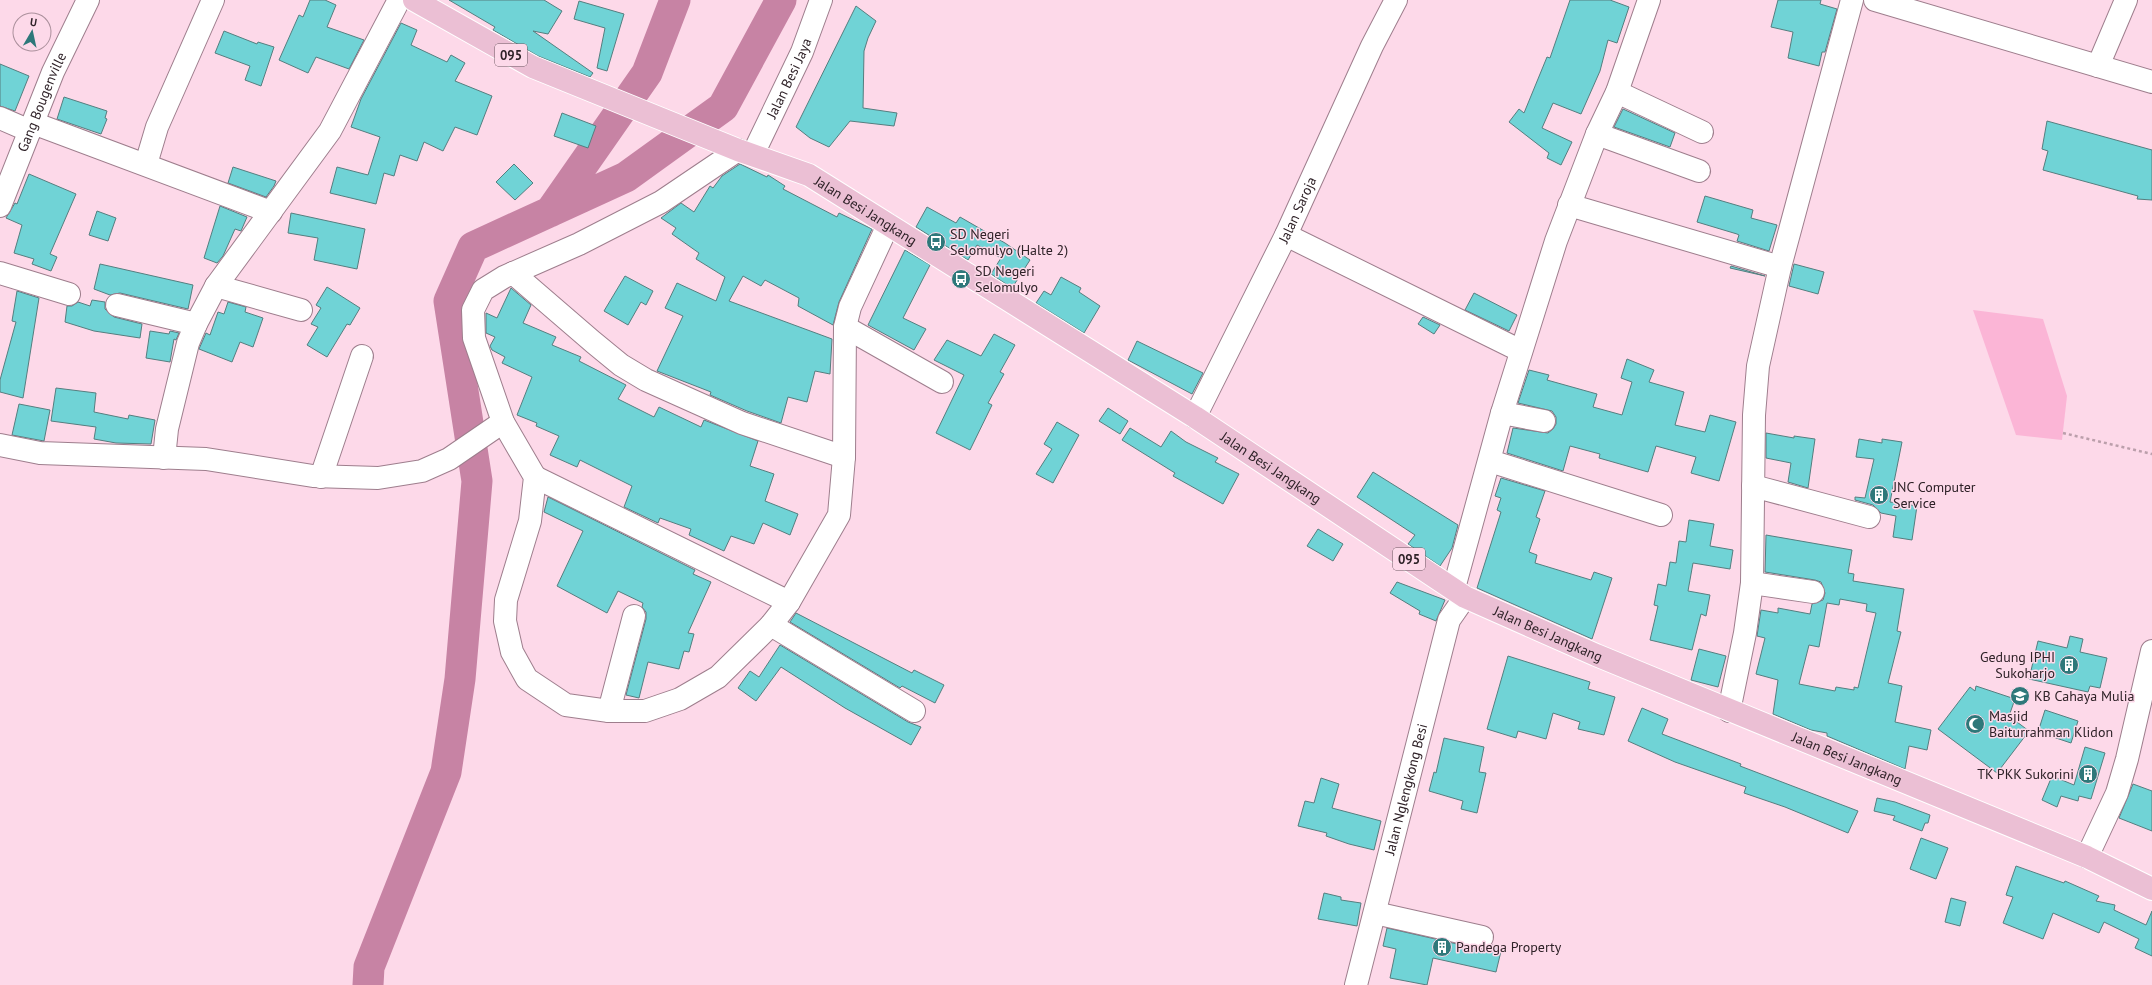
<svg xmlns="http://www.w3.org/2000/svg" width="2152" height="985" viewBox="0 0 2152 985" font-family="'PT Sans',sans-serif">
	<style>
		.green { fill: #fbb5d6 }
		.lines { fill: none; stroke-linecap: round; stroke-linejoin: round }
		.river { stroke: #c783a4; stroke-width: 31 }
		.building { fill: #70d3d6; stroke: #557e7f; fill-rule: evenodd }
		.minor-casing { stroke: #9e7e8d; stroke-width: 24 }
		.major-casing { stroke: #fff; stroke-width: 24 }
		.path { stroke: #bb9fab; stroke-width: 2.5; stroke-dasharray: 3 3; stroke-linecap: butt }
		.minor { stroke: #fff; stroke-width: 22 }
		.major { stroke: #ebbfd4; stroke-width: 22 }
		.labels { text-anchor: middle; stroke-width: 3; stroke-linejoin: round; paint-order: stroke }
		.shield { fill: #fdd9e9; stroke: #6d5962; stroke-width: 1 }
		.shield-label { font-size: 13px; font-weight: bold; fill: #2f2228 }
		.street-label { font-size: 14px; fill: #2f2228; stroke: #fdd9e9 }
		.poi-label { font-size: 14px; fill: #2f2228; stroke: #fdd9e9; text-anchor: start }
	</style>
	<rect width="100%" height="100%" fill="#fdd9e9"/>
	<path class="green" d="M 1973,310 L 2043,319 L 2067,396 L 2062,440 L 2016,435 Z"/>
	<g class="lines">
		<path class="river" d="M 550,212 L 647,73 L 675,0
			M 368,985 L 369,967 L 446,772 L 460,679 L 477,481 L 449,301 L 473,247 L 626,177 L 723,107 L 781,0"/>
	</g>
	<path class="building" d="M 310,0 L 325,0 L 336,5 L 327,27 L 364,40 L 349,69 L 316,57 L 308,73 L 279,60 L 299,15 L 303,17 Z
		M 449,0 L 544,0 L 562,11 L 548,34 L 533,31 L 593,73 L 590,77 L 538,56 L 493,30 L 495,27 Z
		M 1570,0 L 1610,0 L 1629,7 L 1617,43 L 1608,40 L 1600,71 L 1581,114 L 1553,103 L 1542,128 L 1572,142 L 1561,165 L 1547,158 L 1549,153 L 1509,122 L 1519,109 L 1524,113 L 1547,57 L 1550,58 Z
		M 1778,0 L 1821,0 L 1820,4 L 1837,9 L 1825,52 L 1822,52 L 1819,66 L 1788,58 L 1793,32 L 1771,27 Z
		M 579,1 L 624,14 L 607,71 L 597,68 L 605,28 L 574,19 Z
		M 856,6 L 876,21 L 868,38 L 864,51 L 863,108 L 897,113 L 894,126 L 850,121 L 829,147 L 810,138 L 796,127 Z
		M 401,23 L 417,30 L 411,45 L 447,62 L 451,55 L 465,63 L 455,81 L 492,96 L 477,135 L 455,127 L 443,151 L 424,142 L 417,161 L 400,155 L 394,176 L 384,173 L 376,204 L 330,193 L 337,167 L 368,175 L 380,137 L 351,127 L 361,99 Z
		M 224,31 L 257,44 L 258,42 L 274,47 L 261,86 L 245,80 L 250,66 L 215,53 Z
		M 0,64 L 29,76 L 15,111 L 0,106 Z
		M 64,97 L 107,111 L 105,118 L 107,119 L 101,134 L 57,119 Z
		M 1623,109 L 1675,133 L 1670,147 L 1614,127 Z
		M 562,113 L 596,126 L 588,148 L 554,136 Z
		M 2047,121 L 2152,150 L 2152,200 L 2137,199 L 2138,196 L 2043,170 L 2048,151 L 2042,149 Z
		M 514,164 L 533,183 L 515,200 L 496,182 Z
		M 740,164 L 767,177 L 768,175 L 785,186 L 783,189 L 837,217 L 839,213 L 872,229 L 839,302 L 833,325 L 798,306 L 799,298 L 765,280 L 761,286 L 743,276 L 729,301 L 832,339 L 830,374 L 815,371 L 807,402 L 788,397 L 781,423 L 747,411 L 710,395 L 711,392 L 657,371 L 683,316 L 665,308 L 677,283 L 716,301 L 725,277 L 696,259 L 699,253 L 672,234 L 676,228 L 661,218 L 681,203 L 694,212 L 710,186 L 713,188 L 722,176 Z
		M 233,167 L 276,181 L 274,186 L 266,197 L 228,183 Z
		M 29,174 L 76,194 L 50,254 L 57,257 L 51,271 L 32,264 L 34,259 L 14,253 L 22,225 L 6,218 L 15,203 L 17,204 Z
		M 1705,196 L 1753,210 L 1751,218 L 1777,225 L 1769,251 L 1737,241 L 1739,235 L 1737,234 L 1697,222 Z
		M 220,206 L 247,217 L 241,231 L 235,229 L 223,256 L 217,263 L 204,258 Z
		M 927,207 L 956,223 L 960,217 L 1005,243 L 1030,260 L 1012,288 L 991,274 L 1001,258 L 977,245 L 968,260 L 916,227 Z
		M 97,211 L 116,218 L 108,241 L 89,235 Z
		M 291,213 L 365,229 L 357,269 L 314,260 L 318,238 L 288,233 Z
		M 905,250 L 930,265 L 903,318 L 926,329 L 914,350 L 868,325 Z
		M 100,264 L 193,285 L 188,309 L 120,293 L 110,295 L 94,289 Z
		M 1794,264 L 1824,272 L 1818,294 L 1789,286 Z
		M 1731,266 L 1765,276 L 1730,268 Z
		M 625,276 L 653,291 L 646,305 L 641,302 L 628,325 L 604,311 Z
		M 1061,277 L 1081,288 L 1079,292 L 1100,306 L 1084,333 L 1036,303 L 1044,291 L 1051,295 Z
		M 327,287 L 360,308 L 350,325 L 347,324 L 327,357 L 307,345 L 318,327 L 311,324 L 321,308 L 316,305 Z
		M 511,288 L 531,305 L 523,323 L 556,337 L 552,345 L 581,357 L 579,361 L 626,385 L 618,399 L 654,417 L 659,407 L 701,427 L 704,420 L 758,441 L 750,466 L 774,474 L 765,501 L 798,514 L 790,535 L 763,523 L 754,544 L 731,536 L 724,551 L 689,535 L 691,529 L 660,518 L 658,523 L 624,507 L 632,486 L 580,460 L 577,467 L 550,455 L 559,436 L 536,426 L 537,423 L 517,415 L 532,377 L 502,363 L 505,357 L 492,350 L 490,346 L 495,337 L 486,333 L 486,313 L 497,318 Z
		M 17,291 L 39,298 L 23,398 L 0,392 L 0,380 L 16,322 L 12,321 Z
		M 1474,293 L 1517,315 L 1509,331 L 1465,310 Z
		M 92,300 L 105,302 L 105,309 L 114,317 L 142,324 L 140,338 L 94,331 L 65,322 L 67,306 L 72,306 L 78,302 L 90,306 Z
		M 228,302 L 246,307 L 245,312 L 263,318 L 253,347 L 240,342 L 232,362 L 199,349 L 206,333 L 210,335 L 218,312 L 224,314 Z
		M 1423,317 L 1440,325 L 1434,334 L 1418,324 Z
		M 150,331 L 169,334 L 170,331 L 179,333 L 176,340 L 174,339 L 170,362 L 146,358 Z
		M 994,334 L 1015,345 L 1000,372 L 1004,374 L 988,403 L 992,405 L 970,450 L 936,433 L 964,375 L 934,360 L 947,340 L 981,356 Z
		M 1137,341 L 1203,373 L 1192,394 L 1128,360 Z
		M 1627,359 L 1654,370 L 1649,382 L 1684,392 L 1675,425 L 1705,432 L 1710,415 L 1736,422 L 1719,481 L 1691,473 L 1696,457 L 1656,446 L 1648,472 L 1599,458 L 1600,454 L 1570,446 L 1563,471 L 1507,453 L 1513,428 L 1548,433 L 1553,429 L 1556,424 L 1556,417 L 1552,411 L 1518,403 L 1529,370 L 1549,375 L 1547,380 L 1597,394 L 1593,407 L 1622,415 L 1632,382 L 1621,378 Z
		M 56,388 L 96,393 L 94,412 L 128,419 L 129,415 L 155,420 L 151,444 L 116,443 L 94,439 L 96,427 L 51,421 Z
		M 19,404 L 50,410 L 44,441 L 12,435 Z
		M 1108,408 L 1128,421 L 1120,434 L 1099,421 Z
		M 1057,422 L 1079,435 L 1053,483 L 1036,474 L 1052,449 L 1044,444 Z
		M 1130,428 L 1161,447 L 1171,431 L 1186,442 L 1218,458 L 1215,462 L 1239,474 L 1223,504 L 1173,476 L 1175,473 L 1122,440 Z
		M 1766,433 L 1794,438 L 1794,436 L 1815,439 L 1808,488 L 1788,482 L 1791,463 L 1766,458 Z
		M 1859,439 L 1882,443 L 1882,439 L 1902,442 L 1890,502 L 1917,506 L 1912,540 L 1893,537 L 1896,516 L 1881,513 L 1873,505 L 1855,500 L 1855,497 L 1865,498 L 1874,459 L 1856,457 Z
		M 1373,472 L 1458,525 L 1452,548 L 1440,566 L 1408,544 L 1415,535 L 1357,497 Z
		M 1501,478 L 1545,491 L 1536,517 L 1540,519 L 1529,552 L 1537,555 L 1535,563 L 1591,580 L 1594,572 L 1612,578 L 1592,639 L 1477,588 L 1501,512 L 1497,510 L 1501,498 L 1495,496 Z
		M 548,497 L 695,570 L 693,574 L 711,582 L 688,633 L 694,634 L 689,652 L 684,651 L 679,669 L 648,662 L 639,698 L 626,695 L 646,619 L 646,612 L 642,607 L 643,603 L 618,591 L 607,613 L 557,586 L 583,531 L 544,512 Z
		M 1689,520 L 1714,524 L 1710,546 L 1733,550 L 1730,569 L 1693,563 L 1688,591 L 1710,595 L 1706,616 L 1701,614 L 1692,650 L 1650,640 L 1658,606 L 1654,605 L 1658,584 L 1666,586 L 1670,562 L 1676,563 L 1679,541 L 1686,542 Z
		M 1318,529 L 1343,544 L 1333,561 L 1307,546 Z
		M 1766,535 L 1852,550 L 1848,573 L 1854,574 L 1853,581 L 1904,589 L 1897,631 L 1901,632 L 1888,683 L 1902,686 L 1895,722 L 1931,730 L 1927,750 L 1909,746 L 1905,769 L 1827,736 L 1827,733 L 1811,730 L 1773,714 L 1778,680 L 1756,674 L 1765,638 L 1757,636 L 1761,610 L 1778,613 L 1778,608 L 1810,614 L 1812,604 L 1823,600 L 1825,593 L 1821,582 L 1815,580 L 1765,572 ZM 1840,599 L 1867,604 L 1866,611 L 1876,613 L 1858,688 L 1854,687 L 1854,690 L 1836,687 L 1835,691 L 1799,684 L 1809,645 L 1819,647 L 1827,603 L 1839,605 Z
		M 1397,582 L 1445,600 L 1436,621 L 1419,614 L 1420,611 L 1390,593 Z
		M 796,613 L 912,673 L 914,670 L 944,685 L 935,703 L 902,686 L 900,688 L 790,622 Z
		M 2070,636 L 2083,639 L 2080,652 L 2107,658 L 2100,688 L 2090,686 L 2088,692 L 2029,679 L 2038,641 L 2067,648 Z
		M 780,645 L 908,722 L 921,727 L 911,745 L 845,708 L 781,667 L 756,701 L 738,688 L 750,671 L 759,677 Z
		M 1699,649 L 1726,656 L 1718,687 L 1691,680 Z
		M 1508,656 L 1590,682 L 1588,689 L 1615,697 L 1604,735 L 1578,729 L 1580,722 L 1553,713 L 1546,739 L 1518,731 L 1516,738 L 1487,729 Z
		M 1976,686 L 2015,699 L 2009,716 L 2029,731 L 1997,773 L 1938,729 L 1970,687 L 1975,691 Z
		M 1642,708 L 1668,719 L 1662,734 L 1741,764 L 1740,766 L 1858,811 L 1848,833 L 1785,807 L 1744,793 L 1746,787 L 1675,762 L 1628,741 Z
		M 2045,710 L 2078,721 L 2071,743 L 2038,732 Z
		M 1444,738 L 1484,747 L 1479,772 L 1486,773 L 1477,813 L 1461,809 L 1463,801 L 1429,791 L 1434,772 L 1436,773 Z
		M 2085,747 L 2105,753 L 2091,799 L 2079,796 L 2078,801 L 2061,796 L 2057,807 L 2042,800 L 2052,776 L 2074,785 Z
		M 1321,778 L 1339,784 L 1332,808 L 1381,821 L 1374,850 L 1349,844 L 1326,836 L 1327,833 L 1298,826 L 1305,801 L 1314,803 Z
		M 2133,784 L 2152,791 L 2152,831 L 2119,818 Z
		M 1877,798 L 1895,802 L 1930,815 L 1928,823 L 1925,823 L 1922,831 L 1893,820 L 1895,816 L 1874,811 Z
		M 1921,838 L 1948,848 L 1936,879 L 1910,869 Z
		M 2016,866 L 2064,883 L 2065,881 L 2099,896 L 2096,901 L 2115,905 L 2114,910 L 2146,925 L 2152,911 L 2152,956 L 2135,948 L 2139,939 L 2104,922 L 2099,933 L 2053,913 L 2043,939 L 2003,923 L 2013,897 L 2006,895 Z
		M 1324,893 L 1341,897 L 1341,900 L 1361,903 L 1357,926 L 1318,919 Z
		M 1951,898 L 1966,902 L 1960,926 L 1945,922 Z
		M 1387,928 L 1479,949 L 1486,949 L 1492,945 L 1502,947 L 1496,972 L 1433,958 L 1427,985 L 1390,978 L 1396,949 L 1383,946 Z"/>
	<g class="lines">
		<g class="minor-casing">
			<g id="minor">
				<path d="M 1875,0 L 2152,82"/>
				<path d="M 2098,66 L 2126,0"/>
				<path d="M 1617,92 L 1702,132"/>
				<path d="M 0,118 L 30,131"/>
				<path d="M 33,123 L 271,212"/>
				<path d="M 1597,134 L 1699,171"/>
				<path d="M 738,150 L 661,202 L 579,244 L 504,277 L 483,290 L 473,310 L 474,338 L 503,422 L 535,477 L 530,521 L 506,600 L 505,621 L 512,652 L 527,679 L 566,705 L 609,711 L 645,711 L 680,699 L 718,677 L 771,625 L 789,602 L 839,515 L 844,457 L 845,327 L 850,307 L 888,225"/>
				<path id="s1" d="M 753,154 L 802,52 L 821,0"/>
				<path d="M 146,164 L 157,127 L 213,0"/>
				<path d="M 1569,205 L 1780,267"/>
				<path id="s2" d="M 0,206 L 53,72 L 88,0"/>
				<path d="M 1286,235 L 1521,351"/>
				<path d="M 0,273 L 69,294"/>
				<path d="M 513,273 L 593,342 L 621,365 L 646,380 L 742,423 L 844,457"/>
				<path d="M 216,286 L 301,310"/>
				<path d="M 117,305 L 196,324"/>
				<path d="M 845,327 L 942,382"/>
				<path d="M 1502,413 L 1544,421"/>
				<path id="s3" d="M 1195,417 L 1286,235 L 1372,46 L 1396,0"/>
				<path d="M 0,445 L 40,453 L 206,459 L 313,476 L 378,478 L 422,471 L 449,459 L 503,422"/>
				<path d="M 164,458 L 167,429 L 188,343 L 196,324 L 216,286 L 330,131 L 399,0"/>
				<path d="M 1490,461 L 1661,515"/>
				<path d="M 321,477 L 362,356"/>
				<path d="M 535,477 L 789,602"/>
				<path d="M 1753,486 L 1869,517"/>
				<path d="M 1752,583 L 1813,592"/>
				<path d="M 1454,588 L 1502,413 L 1556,241 L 1597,134 L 1617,92 L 1649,0"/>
				<path d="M 771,625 L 914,711"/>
				<path d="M 609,711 L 634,616"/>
				<path d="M 1729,711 L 1745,633 L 1752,583 L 1754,415 L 1758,366 L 1780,267 L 1852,0"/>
				<path d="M 2087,857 L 2117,793 L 2127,759 L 2152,651"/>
				<path d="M 1375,913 L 1482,937"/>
				<path id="s4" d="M 1356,985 L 1449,620 L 1465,597"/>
			</g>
		</g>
		<g class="major-casing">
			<g id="major">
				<path id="s5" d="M 414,0 L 533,67 L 738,150 L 809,175 L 1195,417 L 1465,597 L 1596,655 L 2087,857 L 2152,889"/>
			</g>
		</g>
		<path class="path" d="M 2063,433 L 2152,454"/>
		<use href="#minor" class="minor"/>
		<use href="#major" class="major"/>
	</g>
	<defs>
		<g id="bus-disc" transform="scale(1)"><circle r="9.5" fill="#2e787a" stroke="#fdd9e9"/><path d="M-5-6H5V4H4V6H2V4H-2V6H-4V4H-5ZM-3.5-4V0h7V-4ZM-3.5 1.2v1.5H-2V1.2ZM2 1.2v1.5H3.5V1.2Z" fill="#fff"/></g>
		<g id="building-disc" transform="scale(1)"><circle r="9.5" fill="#2e787a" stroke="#fdd9e9"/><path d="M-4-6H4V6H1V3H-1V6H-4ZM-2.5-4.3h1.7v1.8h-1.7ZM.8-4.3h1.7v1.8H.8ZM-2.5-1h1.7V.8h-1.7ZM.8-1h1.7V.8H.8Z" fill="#fff"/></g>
		<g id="school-disc" transform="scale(1)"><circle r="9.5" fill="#2e787a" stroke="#fdd9e9"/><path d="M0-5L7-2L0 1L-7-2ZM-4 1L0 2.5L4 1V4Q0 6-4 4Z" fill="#fff"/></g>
		<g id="mosque-disc" transform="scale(1)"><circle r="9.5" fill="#2e787a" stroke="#fdd9e9"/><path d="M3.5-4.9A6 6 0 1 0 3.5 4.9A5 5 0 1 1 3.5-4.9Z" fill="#fff"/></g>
	</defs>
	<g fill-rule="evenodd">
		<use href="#bus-disc" x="936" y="242"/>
		<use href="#bus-disc" x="961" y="279"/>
		<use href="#building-disc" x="1879" y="495"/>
		<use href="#building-disc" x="2069" y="665"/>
		<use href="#school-disc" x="2020" y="696"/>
		<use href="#mosque-disc" x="1975" y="724"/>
		<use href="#building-disc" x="2088" y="774"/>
		<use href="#building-disc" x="1442" y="947"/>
	</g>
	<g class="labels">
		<g class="shield">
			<rect x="495" y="44" width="32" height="22" rx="3"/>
			<rect x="1393" y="548" width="32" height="22" rx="3"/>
		</g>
		<g class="shield-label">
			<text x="511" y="60">095</text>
			<text x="1409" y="564">095</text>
		</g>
		<g class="street-label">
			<text dy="5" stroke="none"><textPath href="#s1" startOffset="84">Jalan Besi Jaya</textPath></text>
			<text dy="5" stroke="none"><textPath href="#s2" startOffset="112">Gang Bougenville</textPath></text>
			<text dy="5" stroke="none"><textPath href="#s3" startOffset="231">Jalan Saroja</textPath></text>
			<text dy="5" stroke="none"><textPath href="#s5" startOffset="500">Jalan Besi Jangkang</textPath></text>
			<text dy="5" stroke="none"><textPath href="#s5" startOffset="980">Jalan Besi Jangkang</textPath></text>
			<text dy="5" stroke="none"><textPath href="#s5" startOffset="1304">Jalan Besi Jangkang</textPath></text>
			<text dy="5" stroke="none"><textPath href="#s5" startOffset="1628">Jalan Besi Jangkang</textPath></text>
			<text dy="5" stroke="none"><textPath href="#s4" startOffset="202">Jalan Nglengkong Besi</textPath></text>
		</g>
		<g class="poi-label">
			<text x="950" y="239">SD Negeri<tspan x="950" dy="16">Selomulyo (Halte 2)</tspan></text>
			<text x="975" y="276">SD Negeri<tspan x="975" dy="16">Selomulyo</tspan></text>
			<text x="1893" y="492">JNC Computer<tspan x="1893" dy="16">Service</tspan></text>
			<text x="2055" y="662" text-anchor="end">Gedung IPHI<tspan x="2055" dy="16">Sukoharjo</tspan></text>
			<text x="2034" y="701">KB Cahaya Mulia</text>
			<text x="1989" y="721">Masjid<tspan x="1989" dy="16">Baiturrahman Klidon</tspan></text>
			<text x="2074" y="779" text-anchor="end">TK PKK Sukorini</text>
			<text x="1456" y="952">Pandega Property</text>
		</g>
	</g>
	<g transform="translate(32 32) rotate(9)"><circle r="19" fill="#fdd9e9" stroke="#ab909c"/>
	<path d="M0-3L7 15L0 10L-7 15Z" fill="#2e787a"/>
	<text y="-6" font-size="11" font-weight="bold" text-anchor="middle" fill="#2f2228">U</text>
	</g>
</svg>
